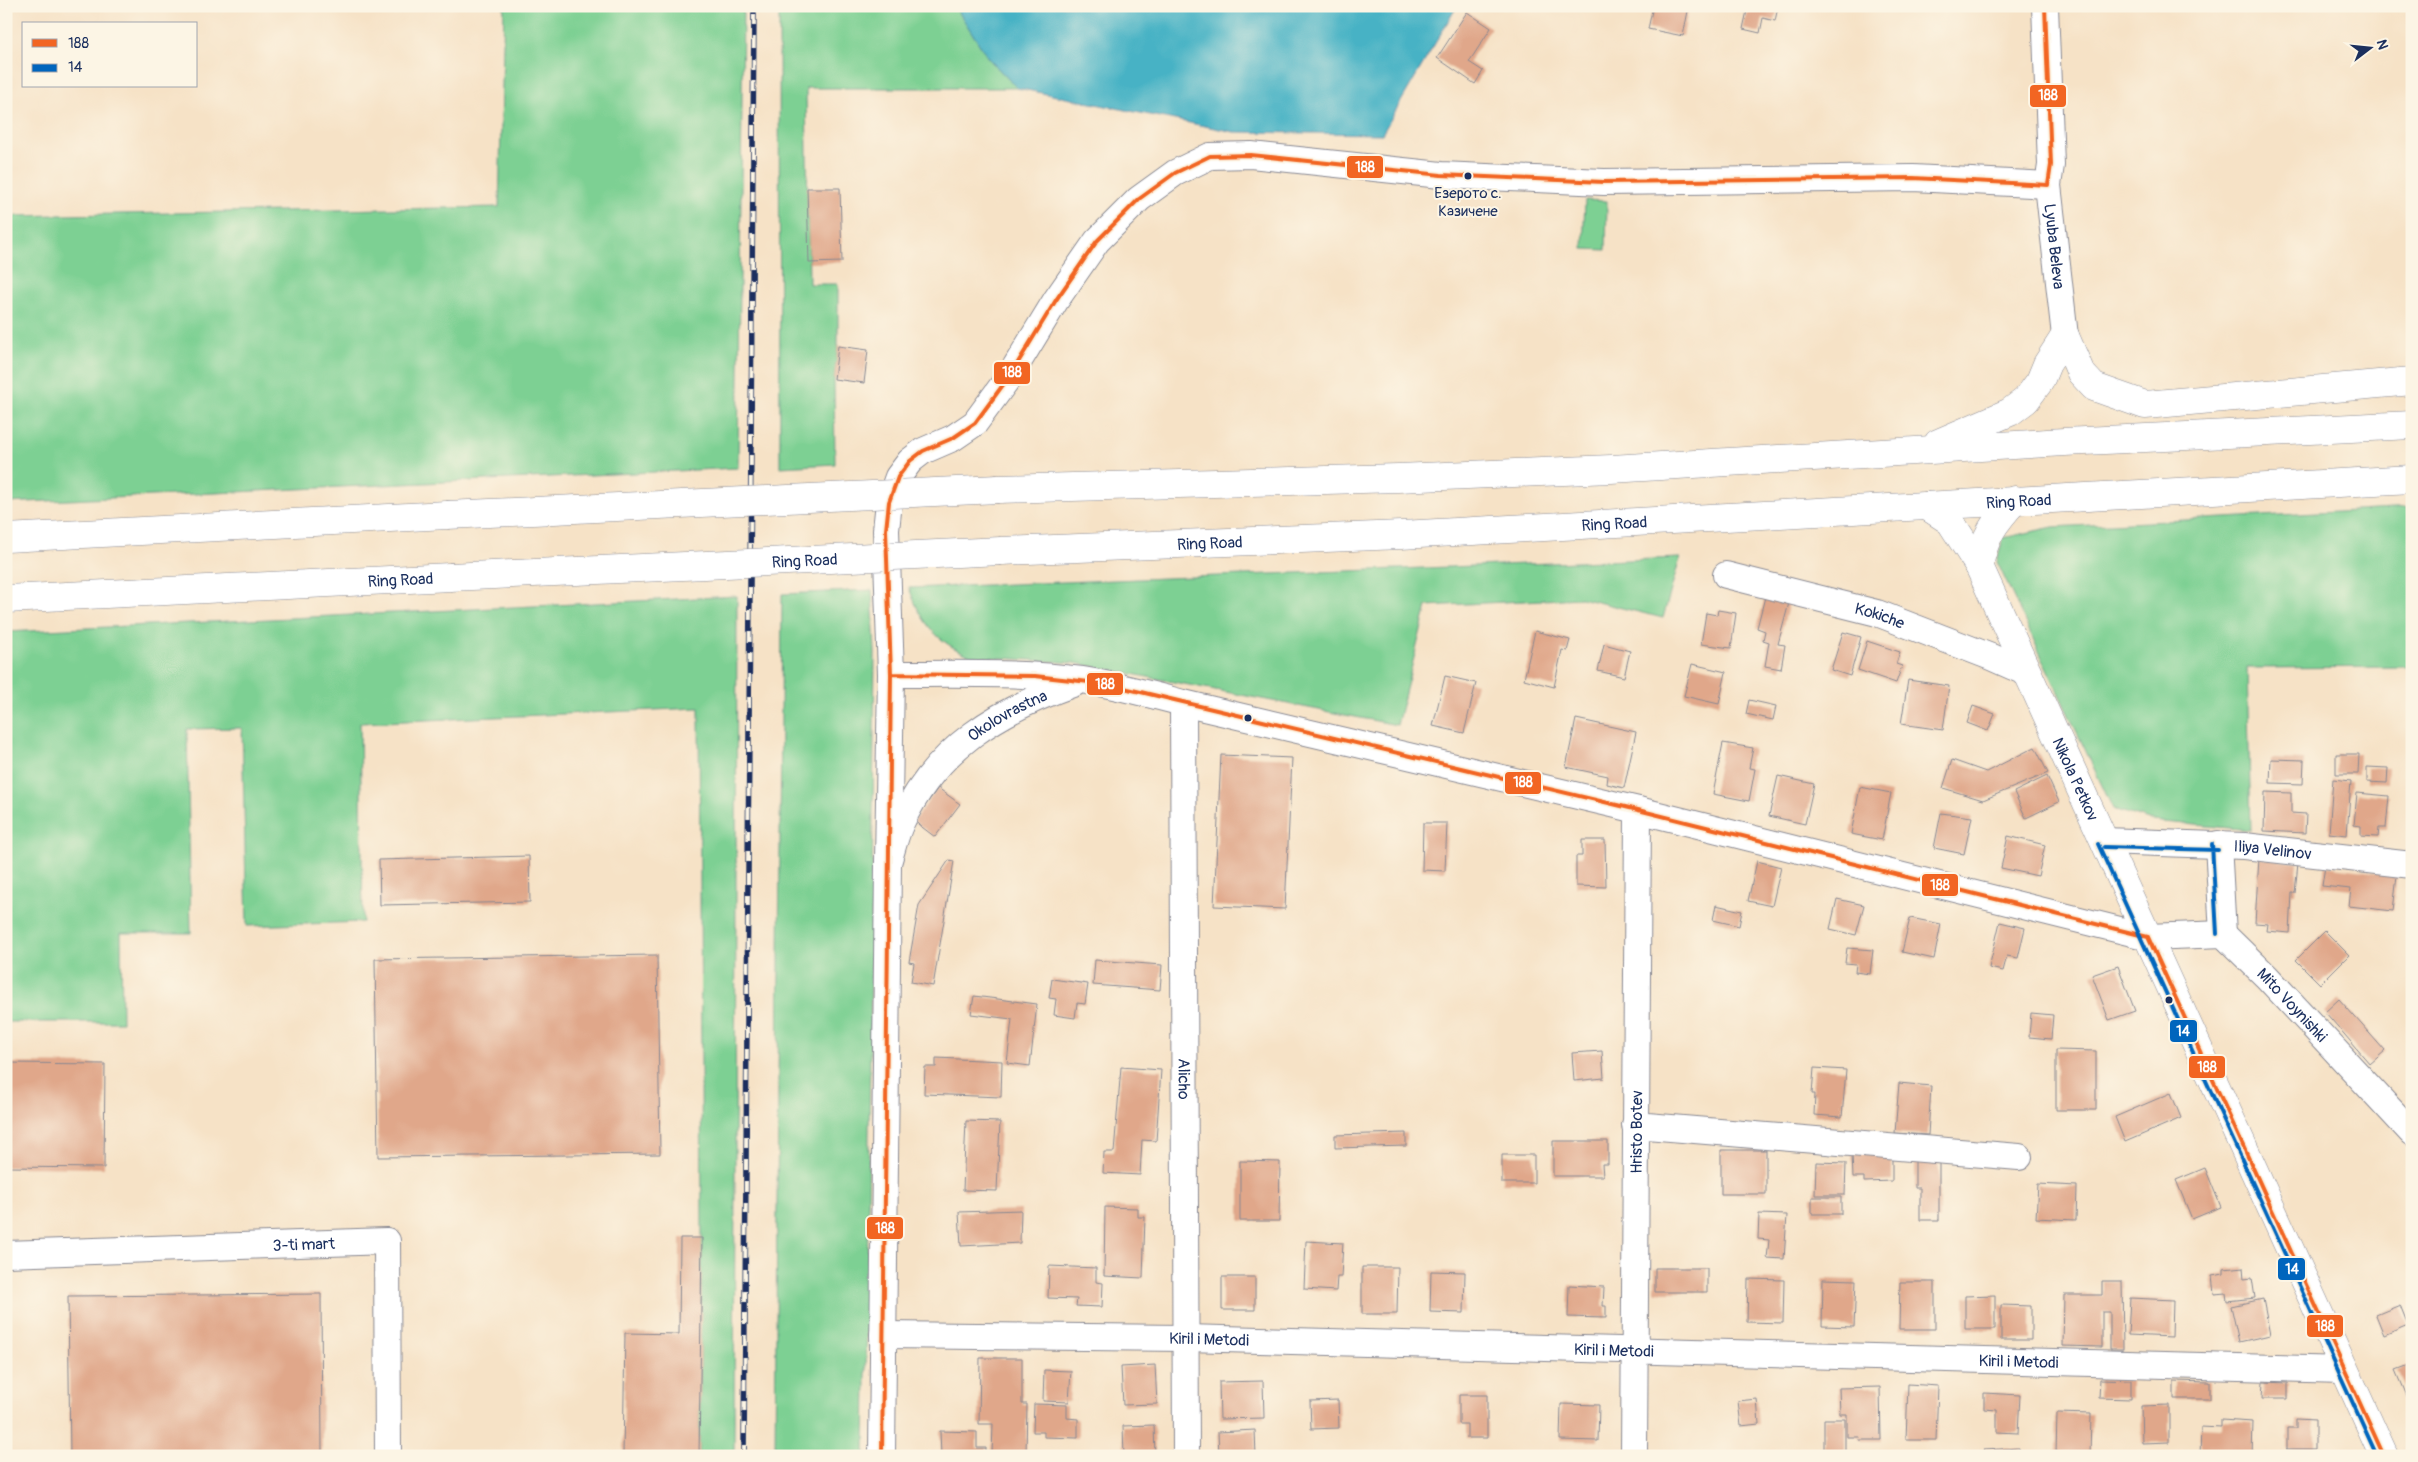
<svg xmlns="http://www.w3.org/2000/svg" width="2418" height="1462" viewBox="0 0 2418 1462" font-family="Pangolin,sans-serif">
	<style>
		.green { fill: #7dd093; stroke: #4c8078 }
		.water { fill: #47b2c5; stroke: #317092 }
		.building { fill: #e0a78a }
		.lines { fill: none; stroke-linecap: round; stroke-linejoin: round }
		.minor-casing { stroke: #888892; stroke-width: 28 }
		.tertiary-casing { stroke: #888892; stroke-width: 29 }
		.trunk-casing { stroke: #888892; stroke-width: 29 }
		.minor { stroke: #fff; stroke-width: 26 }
		.tertiary { stroke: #fff; stroke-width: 28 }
		.trunk { stroke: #fff; stroke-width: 28 }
		.rail-casing { stroke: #1b2f5e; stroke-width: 5.5 }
		.rail { stroke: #fcf5e5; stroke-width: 4; stroke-dasharray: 11; stroke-linecap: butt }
		.trunk-bridge-casing { stroke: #888892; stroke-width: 29; stroke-linecap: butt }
		.trunk-bridge { stroke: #fff; stroke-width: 28 }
		.bus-1-casing { stroke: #fcf5e5; stroke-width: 8 }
		.bus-2-casing { stroke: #fcf5e5; stroke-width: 8 }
		.bus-1 { stroke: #f26522; stroke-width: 4 }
		.bus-2 { stroke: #0065bd; stroke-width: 4 }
		.bus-dot { fill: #1b2f5e; stroke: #fcf5e5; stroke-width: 2 }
		.labels { text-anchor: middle; stroke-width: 4; stroke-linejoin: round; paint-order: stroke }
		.bus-label { font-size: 15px; fill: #1b2f5e; stroke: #fcf5e5 }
		.street-label { font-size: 16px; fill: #1b2f5e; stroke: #fcf5e5 }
		.line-badge { stroke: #fcf5e5; stroke-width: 2 }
		.badge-label { font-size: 14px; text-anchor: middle; font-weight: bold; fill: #fff }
	</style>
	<rect width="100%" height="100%" fill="#fcf5e5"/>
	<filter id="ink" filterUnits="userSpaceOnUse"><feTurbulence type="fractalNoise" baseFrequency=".02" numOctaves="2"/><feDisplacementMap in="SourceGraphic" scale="10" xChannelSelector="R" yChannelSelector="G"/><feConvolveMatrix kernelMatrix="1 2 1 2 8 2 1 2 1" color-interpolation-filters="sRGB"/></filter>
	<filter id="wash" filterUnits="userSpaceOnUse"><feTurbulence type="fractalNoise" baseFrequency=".0096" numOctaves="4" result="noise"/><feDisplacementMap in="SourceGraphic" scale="20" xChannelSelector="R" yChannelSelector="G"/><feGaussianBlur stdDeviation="1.12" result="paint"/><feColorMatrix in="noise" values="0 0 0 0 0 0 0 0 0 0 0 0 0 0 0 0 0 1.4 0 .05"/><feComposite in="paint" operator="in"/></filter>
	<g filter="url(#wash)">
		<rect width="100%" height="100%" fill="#f6e2c6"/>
		<path class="green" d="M 504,6 L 743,6 L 738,468 L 6,503 L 6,216 L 499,207 Z
			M 779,6 L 955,6 L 988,58 L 1017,88 L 806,88 L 809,284 L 838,284 L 838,346 L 834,379 L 835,464 L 780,467 Z
			M 1585,200 L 1607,201 L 1606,250 L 1583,249 Z
			M 2412,508 L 2412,667 L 2247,668 L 2251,830 L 2152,821 L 2113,809 L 1997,562 L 2003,538 L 2053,527 Z
			M 1680,558 L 1663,618 L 1581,598 L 1427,606 L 1397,725 L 1075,663 L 971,656 C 936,642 922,623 909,588 Z
			M 872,590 L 875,652 L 865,1456 L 775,1456 L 782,594 Z
			M 737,596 L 734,1456 L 699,1456 L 702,1238 L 699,708 L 360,723 L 363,922 L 247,926 L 242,728 L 187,729 L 191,933 L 121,933 L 122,1022 L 6,1022 L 6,632 Z"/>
		<path class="water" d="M 955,6 L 1457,6 L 1382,134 L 1234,132 L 1017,88 L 988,58 Z"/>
		<g id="blocks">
			<path class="building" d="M 1653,6 L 1689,6 L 1683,36 L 1648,29 Z
				M 1748,6 L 1778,7 L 1775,21 L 1763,18 L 1760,33 L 1743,29 Z
				M 1467,12 L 1491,28 L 1469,62 L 1483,71 L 1475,84 L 1437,58 Z
				M 807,188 L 840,188 L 842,262 L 809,263 Z
				M 838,346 L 868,350 L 864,383 L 834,379 Z
				M 1766,593 L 1790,599 L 1778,644 L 1785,645 L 1781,669 L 1765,666 L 1769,642 L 1763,640 L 1765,631 L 1757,628 Z
				M 1718,610 L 1736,613 L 1731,648 L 1701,644 L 1706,613 L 1717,615 Z
				M 1535,631 L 1570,640 L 1567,651 L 1562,650 L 1554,687 L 1524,679 Z
				M 1843,632 L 1861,637 L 1850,676 L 1831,670 Z
				M 1867,641 L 1900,652 L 1896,664 L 1902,666 L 1896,683 L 1858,670 Z
				M 1604,644 L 1630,651 L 1624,677 L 1598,671 Z
				M 1692,664 L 1726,672 L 1719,704 L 1684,696 Z
				M 1445,676 L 1476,683 L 1464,733 L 1433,726 Z
				M 1908,680 L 1949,686 L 1943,730 L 1901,724 Z
				M 1749,700 L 1776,706 L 1773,720 L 1746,714 Z
				M 1973,706 L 1995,714 L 1988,731 L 1967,723 Z
				M 1576,719 L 1636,732 L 1624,788 L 1607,784 L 1608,776 L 1566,767 Z
				M 1723,743 L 1753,748 L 1749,768 L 1755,769 L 1749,801 L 1713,794 Z
				M 2035,747 L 2048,773 L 1983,800 L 1943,788 L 1952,760 L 1986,772 Z
				M 2336,754 L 2359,754 L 2358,774 L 2336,774 Z
				M 1221,755 L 1292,758 L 1285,909 L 1214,906 Z
				M 2271,759 L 2304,760 L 2303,784 L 2270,783 Z
				M 2367,767 L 2388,768 L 2387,783 L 2367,782 Z
				M 1778,776 L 1814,784 L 1805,824 L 1769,816 Z
				M 2047,776 L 2059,802 L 2026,818 L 2014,792 Z
				M 2333,779 L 2351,781 L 2347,835 L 2329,833 Z
				M 1860,787 L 1891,793 L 1882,840 L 1851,834 Z
				M 938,788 L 960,804 L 935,837 L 914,821 Z
				M 2265,792 L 2291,793 L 2291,813 L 2306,814 L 2305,833 L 2264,831 Z
				M 2357,793 L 2389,796 L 2386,828 L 2379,828 L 2378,837 L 2361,836 L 2361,826 L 2354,825 Z
				M 1941,813 L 1972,817 L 1964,854 L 1934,848 Z
				M 1423,823 L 1447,823 L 1445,871 L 1422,870 Z
				M 2008,836 L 2045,845 L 2038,876 L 2001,868 Z
				M 1582,840 L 1605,840 L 1606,887 L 1576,886 L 1576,856 L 1582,856 Z
				M 529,856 L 530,902 L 380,905 L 379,860 Z
				M 2259,858 L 2298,863 L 2295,893 L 2292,893 L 2290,933 L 2267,931 L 2268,924 L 2255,923 Z
				M 949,860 L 954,861 L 933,986 L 911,982 L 914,963 L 909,962 L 919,905 Z
				M 1757,861 L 1781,867 L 1772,906 L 1748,901 Z
				M 2325,866 L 2397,875 L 2393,911 L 2349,906 L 2351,889 L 2322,886 Z
				M 1837,899 L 1864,905 L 1856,935 L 1830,929 Z
				M 1716,905 L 1742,911 L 1739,926 L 1713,920 Z
				M 1910,918 L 1941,924 L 1934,959 L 1902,952 Z
				M 2000,922 L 2025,928 L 2018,958 L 2007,956 L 2003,971 L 1989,968 Z
				M 2325,931 L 2349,955 L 2320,984 L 2296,960 Z
				M 1847,948 L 1873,950 L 1870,974 L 1855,972 L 1856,964 L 1845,963 Z
				M 657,955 L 660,1154 L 378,1157 L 375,959 Z
				M 1095,960 L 1162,965 L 1160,990 L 1093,985 Z
				M 2118,966 L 2135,1011 L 2109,1020 L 2092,975 Z
				M 1052,979 L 1088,984 L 1085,1004 L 1077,1003 L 1075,1018 L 1054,1015 L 1056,999 L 1049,998 Z
				M 974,996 L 1037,1004 L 1030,1066 L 1007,1063 L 1012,1019 L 971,1014 Z
				M 2339,999 L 2385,1051 L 2370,1064 L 2325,1012 Z
				M 2031,1013 L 2053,1015 L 2051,1039 L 2029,1037 Z
				M 2056,1050 L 2096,1051 L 2096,1110 L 2056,1110 Z
				M 1602,1051 L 1604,1078 L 1574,1081 L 1572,1053 Z
				M 936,1058 L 1002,1061 L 1001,1097 L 924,1094 L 925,1067 L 936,1067 Z
				M 6,1063 L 105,1064 L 104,1168 L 6,1167 Z
				M 1121,1067 L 1161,1070 L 1156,1141 L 1142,1140 L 1140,1175 L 1103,1173 L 1104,1152 L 1114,1152 Z
				M 1814,1068 L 1846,1070 L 1842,1117 L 1814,1115 L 1815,1094 L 1812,1094 Z
				M 1899,1083 L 1931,1086 L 1928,1135 L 1895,1133 Z
				M 2171,1093 L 2181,1118 L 2125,1142 L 2115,1117 Z
				M 966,1121 L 1000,1122 L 997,1191 L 963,1190 Z
				M 1406,1133 L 1406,1146 L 1335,1148 L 1335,1135 Z
				M 1553,1141 L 1608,1141 L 1608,1164 L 1602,1164 L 1603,1176 L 1553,1176 Z
				M 1721,1150 L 1766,1150 L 1766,1194 L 1721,1194 Z
				M 1892,1153 L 1892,1181 L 1864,1182 L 1864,1177 L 1853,1177 L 1852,1154 Z
				M 1502,1155 L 1534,1155 L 1534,1183 L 1502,1183 Z
				M 1915,1155 L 1939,1155 L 1939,1220 L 1920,1220 L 1920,1188 L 1915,1188 Z
				M 1240,1161 L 1280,1162 L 1279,1221 L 1240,1221 Z
				M 1816,1162 L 1846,1163 L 1845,1195 L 1815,1195 Z
				M 2205,1168 L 2221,1207 L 2192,1219 L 2176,1180 Z
				M 2038,1184 L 2077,1186 L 2076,1220 L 2036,1218 Z
				M 1812,1197 L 1841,1197 L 1841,1214 L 1812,1214 Z
				M 1105,1207 L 1138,1208 L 1138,1217 L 1145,1217 L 1143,1278 L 1104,1276 Z
				M 1021,1210 L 1020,1243 L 961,1246 L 959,1212 Z
				M 1759,1214 L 1787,1215 L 1784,1259 L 1767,1258 L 1769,1240 L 1758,1239 Z
				M 680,1238 L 702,1238 L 699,1456 L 623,1456 L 625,1333 L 679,1334 Z
				M 1306,1241 L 1343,1243 L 1341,1277 L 1337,1277 L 1336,1291 L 1304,1289 Z
				M 1049,1266 L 1096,1268 L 1096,1282 L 1103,1283 L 1102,1307 L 1076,1306 L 1077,1299 L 1048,1298 Z
				M 1362,1267 L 1398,1267 L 1397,1314 L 1362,1314 Z
				M 2243,1267 L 2244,1279 L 2252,1278 L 2255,1298 L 2227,1301 L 2226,1293 L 2214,1294 L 2212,1276 L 2224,1274 L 2224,1269 Z
				M 1655,1268 L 1707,1268 L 1707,1292 L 1655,1292 Z
				M 1431,1271 L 1465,1272 L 1464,1313 L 1430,1312 Z
				M 1222,1277 L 1255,1277 L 1255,1310 L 1222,1310 Z
				M 1748,1279 L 1784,1280 L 1783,1323 L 1747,1322 Z
				M 1823,1279 L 1856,1280 L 1854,1327 L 1822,1326 Z
				M 2102,1281 L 2122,1281 L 2123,1349 L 2110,1349 L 2110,1312 L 2102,1312 L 2102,1347 L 2063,1346 L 2064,1295 L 2102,1295 Z
				M 1900,1282 L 1935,1282 L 1935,1329 L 1899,1329 Z
				M 1569,1285 L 1604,1287 L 1603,1306 L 1606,1306 L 1606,1318 L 1568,1317 Z
				M 321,1294 L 322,1456 L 70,1456 L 68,1296 Z
				M 1995,1295 L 1995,1329 L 1965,1329 L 1965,1296 Z
				M 2130,1298 L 2173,1300 L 2172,1337 L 2128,1335 Z
				M 2263,1299 L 2270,1335 L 2239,1342 L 2231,1306 Z
				M 2001,1305 L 2031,1306 L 2031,1340 L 2001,1340 Z
				M 2400,1305 L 2408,1325 L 2384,1335 L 2376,1315 Z
				M 980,1358 L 1022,1358 L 1022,1404 L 1027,1404 L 1026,1454 L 992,1454 L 993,1424 L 979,1424 Z
				M 2412,1364 L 2412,1408 L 2396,1370 Z
				M 1155,1365 L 1157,1404 L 1123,1405 L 1121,1367 Z
				M 1044,1370 L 1071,1371 L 1069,1402 L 1043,1401 Z
				M 2100,1379 L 2131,1380 L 2131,1399 L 2099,1398 Z
				M 1263,1381 L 1264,1418 L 1220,1419 L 1219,1382 Z
				M 2174,1381 L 2210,1382 L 2210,1399 L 2174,1399 Z
				M 2263,1382 L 2288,1383 L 2288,1399 L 2262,1399 Z
				M 1908,1384 L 1938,1386 L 1936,1440 L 1906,1440 Z
				M 1880,1387 L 1881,1440 L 1859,1440 L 1860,1437 L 1847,1437 L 1847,1414 L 1840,1414 L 1839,1388 Z
				M 1984,1393 L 2020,1395 L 2018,1433 L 1997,1432 L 1997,1410 L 1984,1409 Z
				M 1459,1395 L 1487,1395 L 1487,1438 L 1467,1438 L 1467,1424 L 1459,1424 Z
				M 1757,1399 L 1759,1424 L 1741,1426 L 1738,1401 Z
				M 1338,1400 L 1339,1428 L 1311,1429 L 1310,1401 Z
				M 1034,1404 L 1067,1405 L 1067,1418 L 1078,1419 L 1078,1438 L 1044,1437 L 1044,1432 L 1033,1432 Z
				M 1561,1404 L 1599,1405 L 1598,1441 L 1560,1440 Z
				M 2169,1405 L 2169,1442 L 2142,1443 L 2141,1406 Z
				M 2057,1413 L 2091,1414 L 2090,1456 L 2056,1454 Z
				M 1824,1419 L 1845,1419 L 1845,1456 L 1824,1456 Z
				M 2296,1419 L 2315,1420 L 2315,1449 L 2287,1449 L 2287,1428 L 2296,1428 Z
				M 2221,1420 L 2253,1422 L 2252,1456 L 2200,1456 L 2201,1427 L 2221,1428 Z
				M 1154,1425 L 1155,1456 L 1124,1456 L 1123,1426 Z
				M 1255,1430 L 1256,1456 L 1219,1456 L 1218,1432 Z
				M 940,1431 L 977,1432 L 977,1448 L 986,1448 L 986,1456 L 941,1456 Z
				M 2019,1448 L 2020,1456 L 1984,1456 L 1983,1450 Z"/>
		</g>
	</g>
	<g filter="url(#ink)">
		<use href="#blocks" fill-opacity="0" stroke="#888892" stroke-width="1"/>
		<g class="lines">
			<g class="minor-casing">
				<g id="minor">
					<path id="s1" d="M 2045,6 L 2051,165 L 2048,185 L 2065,336"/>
					<path id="s2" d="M 1726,575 L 1877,613 L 1991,657 L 2027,673"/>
					<path id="s3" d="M 891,674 C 955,674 1019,672 1082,680 C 1116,685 1149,694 1183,703 L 1638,810 L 2148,937 L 2223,934 L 2267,977 L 2412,1133"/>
					<path id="s4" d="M 1183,703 L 1186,1456"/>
					<path id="s5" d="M 2104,841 L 2244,846 L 2412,865"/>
					<path d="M 2218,844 L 2223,934"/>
					<path d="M 888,863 L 891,674 L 886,530 L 889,502 L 898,477 L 910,461 L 923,451 L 953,438 L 975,423 L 1011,374 L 1056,300 L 1097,241 L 1139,199 L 1175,173 L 1210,156 L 1251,155 L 1441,175 L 1604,182 L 1913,178 L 2048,185"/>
					<path d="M 1635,1125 L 2019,1157"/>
					<path id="s6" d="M 6,1254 L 387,1241 L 388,1456"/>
					<path id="s7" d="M 883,1335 L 1186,1338 L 2344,1370"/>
					<path id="s8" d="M 882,1456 L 888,863 C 892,850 895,836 901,823 C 936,747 999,710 1075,683"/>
					<path id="s9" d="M 1634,1456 L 1638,810"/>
				</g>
			</g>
			<g class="tertiary-casing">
				<g id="tertiary">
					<path id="s10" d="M 1979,566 L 2384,1456"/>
				</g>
			</g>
			<g class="trunk-casing">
				<g id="trunk">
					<path d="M 2065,336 L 2081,373 L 2094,387 L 2145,405 L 2412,381"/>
					<path d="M 1938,443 L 2010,412 L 2026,400 L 2040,381 L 2047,364 L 2065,336"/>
					<path d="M 998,489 L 1398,478 L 1611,469 L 2064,442 L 2412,425"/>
					<path d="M 1927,506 L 1950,521 L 1979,566"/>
					<path d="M 6,538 L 447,515"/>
					<path id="s11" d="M 1001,551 L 1401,535 L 2412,479"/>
					<path d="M 1979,566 C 1985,535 1994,523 2015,500"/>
					<path id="s12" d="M 6,599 L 450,577"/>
				</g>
			</g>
			<use href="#minor" class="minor"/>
			<use href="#tertiary" class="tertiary"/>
			<use href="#trunk" class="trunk"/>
			<g class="rail-casing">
				<path id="rail" d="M 744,1456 L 754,6"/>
			</g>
			<use href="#rail" class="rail"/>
			<g class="trunk-bridge-casing">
				<g id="trunk-bridge">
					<path d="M 447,515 L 998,489"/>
					<path id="s13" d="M 450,577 L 1001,551"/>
				</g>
			</g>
			<use href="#trunk-bridge" class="trunk-bridge"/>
			<g class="bus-1-casing">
				<path id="bus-1" d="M 2045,6 L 2051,165 L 2048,185
					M 891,674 L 1035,676 L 1107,684 L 1638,810 L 2148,937
					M 2148,937 L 2384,1456
					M 882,1456 L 891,674 L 886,530 L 889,502 L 898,477 L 910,461 L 923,451 L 953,438 L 975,423 L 1011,374 L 1056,300 L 1097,241 L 1139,199 L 1175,173 L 1210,156 L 1251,155 L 1441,175 L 1604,182 L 1913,178 L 2048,185"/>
			</g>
			<g class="bus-2-casing">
				<path id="bus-2" d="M 2098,844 L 2377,1456
					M 2212,844 L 2217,934
					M 2104,847 L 2218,850"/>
			</g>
			<use href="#bus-1" class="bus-1"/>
			<use href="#bus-2" class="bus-2"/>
		</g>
	</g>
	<g class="bus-dot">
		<circle cx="1468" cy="176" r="4.5"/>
		<circle cx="1248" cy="718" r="4.5"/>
		<circle cx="2169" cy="1000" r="4.5"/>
	</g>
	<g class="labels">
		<g class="bus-label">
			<text x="1468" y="198">Езерото с.<tspan x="1468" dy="18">Казичене</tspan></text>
		</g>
		<g class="street-label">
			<text dy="6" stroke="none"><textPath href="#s1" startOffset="241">Lyuba Beleva</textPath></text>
			<text dy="6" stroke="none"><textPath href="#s11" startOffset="1019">Ring Road</textPath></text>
			<text dy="6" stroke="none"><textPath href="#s11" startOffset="614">Ring Road</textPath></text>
			<text dy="6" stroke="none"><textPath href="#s11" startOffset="209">Ring Road</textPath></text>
			<text dy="6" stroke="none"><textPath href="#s13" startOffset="355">Ring Road</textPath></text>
			<text dy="6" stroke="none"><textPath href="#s12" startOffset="395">Ring Road</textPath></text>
			<text dy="6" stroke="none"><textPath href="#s2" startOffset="159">Kokiche</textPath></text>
			<text dy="6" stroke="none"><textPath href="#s8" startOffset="790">Okolovrastna</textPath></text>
			<text dy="6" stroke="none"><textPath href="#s10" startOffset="234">Nikola Petkov</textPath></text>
			<text dy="6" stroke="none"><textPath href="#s5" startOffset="169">Iliya Velinov</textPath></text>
			<text dy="6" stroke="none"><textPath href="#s3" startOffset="1462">Mito Voynishki</textPath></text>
			<text dy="6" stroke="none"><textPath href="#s4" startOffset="376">Alicho</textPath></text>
			<text dy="6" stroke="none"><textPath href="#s9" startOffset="324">Hristo Botev</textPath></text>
			<text dy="6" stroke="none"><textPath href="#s6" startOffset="298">3-ti mart</textPath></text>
			<text dy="6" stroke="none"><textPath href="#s7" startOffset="326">Kiril i Metodi</textPath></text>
			<text dy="6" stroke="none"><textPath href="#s7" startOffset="731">Kiril i Metodi</textPath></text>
			<text dy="6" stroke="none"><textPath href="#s7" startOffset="1136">Kiril i Metodi</textPath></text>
		</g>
	</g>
	<g class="line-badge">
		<rect x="2029" y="84" width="38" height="24" rx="5" fill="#f26522"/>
		<rect x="1346" y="155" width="38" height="24" rx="5" fill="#f26522"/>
		<rect x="993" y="361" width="38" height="24" rx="5" fill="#f26522"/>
		<rect x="1086" y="672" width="38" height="24" rx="5" fill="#f26522"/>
		<rect x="1504" y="771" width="38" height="24" rx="5" fill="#f26522"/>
		<rect x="1921" y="873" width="38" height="24" rx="5" fill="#f26522"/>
		<rect x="2169" y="1019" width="29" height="24" rx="5" fill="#0065bd"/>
		<rect x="2188" y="1055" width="38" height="24" rx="5" fill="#f26522"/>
		<rect x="866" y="1216" width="38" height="24" rx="5" fill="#f26522"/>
		<rect x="2277" y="1257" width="29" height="24" rx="5" fill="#0065bd"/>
		<rect x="2306" y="1314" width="38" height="24" rx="5" fill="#f26522"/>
	</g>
	<g class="badge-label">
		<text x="2048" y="100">188</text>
		<text x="1365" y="172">188</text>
		<text x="1012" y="377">188</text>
		<text x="1105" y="689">188</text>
		<text x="1523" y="787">188</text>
		<text x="1940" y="890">188</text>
		<text x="2183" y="1036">14</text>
		<text x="2207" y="1072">188</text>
		<text x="885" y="1233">188</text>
		<text x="2292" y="1274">14</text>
		<text x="2325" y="1331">188</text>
	</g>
	<rect width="2418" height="1462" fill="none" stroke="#fcf5e5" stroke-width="25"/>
	<rect x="22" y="22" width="175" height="65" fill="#fcf5e5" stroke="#a2a6af"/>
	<rect x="32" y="39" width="25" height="8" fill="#f26522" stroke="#a2a6af"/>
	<text x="68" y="48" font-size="15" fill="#1b2f5e">188</text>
	<rect x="32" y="64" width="25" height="8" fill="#0065bd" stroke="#a2a6af"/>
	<text x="68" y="72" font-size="15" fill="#1b2f5e">14</text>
	<g transform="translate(2370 48) rotate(74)" stroke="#fcf5e5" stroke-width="4" paint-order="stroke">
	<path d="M0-4L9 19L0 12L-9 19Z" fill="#1b2f5e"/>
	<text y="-8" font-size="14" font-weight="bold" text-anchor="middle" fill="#1b2f5e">N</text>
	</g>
</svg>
